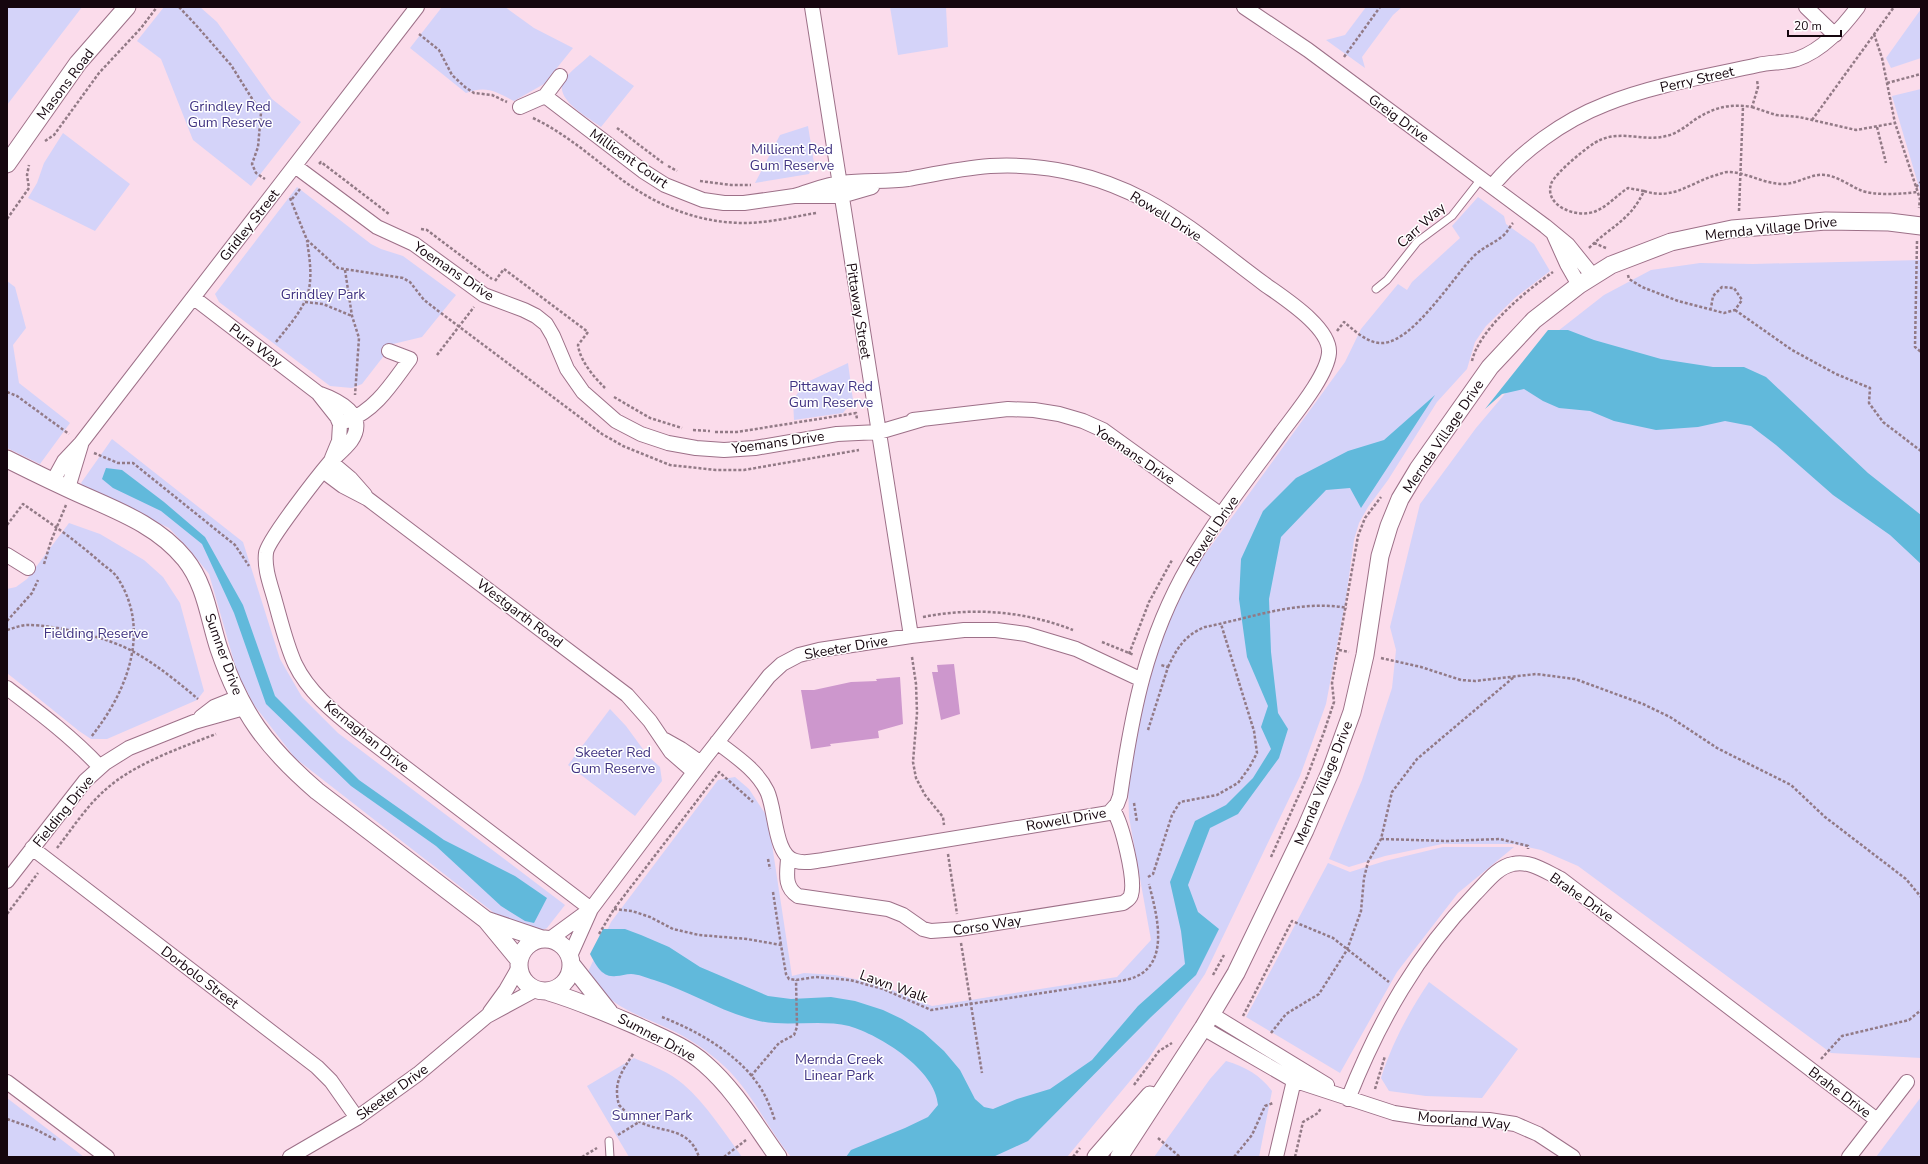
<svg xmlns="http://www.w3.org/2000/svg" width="1928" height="1164" viewBox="0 0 1928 1164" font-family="'Nunito Sans',sans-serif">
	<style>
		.green { fill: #d4d3f9 }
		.water { fill: #61b9db }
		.building { fill: #cd97cd }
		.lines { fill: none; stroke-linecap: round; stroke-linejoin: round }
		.service-casing { stroke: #9d7088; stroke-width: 9 }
		.minor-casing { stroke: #9d7088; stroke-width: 16 }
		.tertiary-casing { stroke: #9d7088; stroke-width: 19 }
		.path { stroke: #927a86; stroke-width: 2.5; stroke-dasharray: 3 2; stroke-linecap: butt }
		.service { stroke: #fff; stroke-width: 7 }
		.minor { stroke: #fff; stroke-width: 14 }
		.tertiary { stroke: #fff; stroke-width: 17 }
		.labels { text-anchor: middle; stroke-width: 3; stroke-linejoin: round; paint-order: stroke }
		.street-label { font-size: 14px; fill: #15060e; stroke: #fff }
		.park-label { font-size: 14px; fill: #403382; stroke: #fff }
	</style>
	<rect width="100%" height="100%" fill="#fbdceb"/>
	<path class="green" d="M 7,7 L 82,7 L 7,105 Z
		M 164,7 L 200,7 L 217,22 L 272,99 L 301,122 L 251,186 L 193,140 L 161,59 L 137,41 Z
		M 442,7 L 505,7 L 534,28 L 573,48 L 544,84 L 514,101 C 496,92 487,85 466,93 L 410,48 Z
		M 890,7 L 946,7 L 948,47 L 898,55 Z
		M 1366,7 L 1402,7 L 1393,15 L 1362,57 L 1365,68 L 1326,40 L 1345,35 Z
		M 1921,9 L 1921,58 L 1891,68 L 1886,58 Z
		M 590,55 L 634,86 L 601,127 C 589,118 555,100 563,82 C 568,72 582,63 590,55 Z
		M 1921,89 L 1921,194 L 1892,96 Z
		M 808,126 L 814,163 L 809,174 L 755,183 L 780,135 Z
		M 63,133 L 130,184 L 95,231 L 28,198 L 37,183 L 44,163 Z
		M 297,187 L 371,244 L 381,249 L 403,256 L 456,295 L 422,337 L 393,344 L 362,384 L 352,388 L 330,386 L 219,302 L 215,294 Z
		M 1478,197 L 1504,216 L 1506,224 L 1534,244 L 1550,271 L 1516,297 L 1486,326 L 1475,342 L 1467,369 L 1437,402 L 1388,480 L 1368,507 L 1359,523 L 1354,540 L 1346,598 L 1326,704 L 1300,776 L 1205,974 L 1149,1058 L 1067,1157 L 791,1157 C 767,1128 752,1092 724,1066 C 708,1051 689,1038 669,1029 C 633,1012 611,1008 587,974 L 611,922 L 718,780 L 735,777 L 749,789 L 768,818 L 792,976 L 804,973 L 835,975 L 875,983 L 932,1006 L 1117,977 L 1151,940 L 1129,817 L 1128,783 L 1133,743 L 1152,667 L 1161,640 L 1183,589 L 1195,568 L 1345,362 L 1361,329 L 1398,284 L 1407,290 L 1412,282 L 1460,238 L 1452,226 Z
		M 1921,260 L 1921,1058 L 1831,1053 L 1578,866 L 1541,850 L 1514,844 L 1442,844 L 1385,856 L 1349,867 L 1329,859 L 1362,780 L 1392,688 L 1396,650 L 1390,627 L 1420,504 L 1476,428 L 1558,331 L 1604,295 L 1651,270 L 1700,263 L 1753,264 Z
		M 7,281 L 15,287 L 26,328 L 13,345 L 19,383 L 70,423 L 40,464 L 7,448 Z
		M 848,363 L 853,400 L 843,413 L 794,420 L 793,401 L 803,384 Z
		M 112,439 L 243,542 L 280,659 L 302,697 L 338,733 L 565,905 L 547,928 C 536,935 510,921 498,916 L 295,758 L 254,705 L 237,672 L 209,574 L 189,549 L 169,528 L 83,486 L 81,483 Z
		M 69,523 L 100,534 L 144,560 L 163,577 L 180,603 L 204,691 L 197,700 L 107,739 L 91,739 L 79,731 L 7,673 L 7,589 L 16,587 L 27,579 Z
		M 610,709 L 626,726 L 648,756 L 660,767 L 662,781 L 635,816 L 568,765 Z
		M 1443,847 L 1514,847 L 1458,893 L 1397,972 L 1340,1073 L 1246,1017 L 1328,863 L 1350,872 L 1385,861 Z
		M 1429,982 L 1518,1049 L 1482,1098 L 1426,1096 L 1389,1091 L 1381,1078 C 1392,1043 1409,1012 1429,982 Z
		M 634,1058 C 651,1065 669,1072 683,1084 C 706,1104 724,1132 742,1157 L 629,1157 L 587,1086 Z
		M 1226,1061 C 1246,1067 1260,1075 1272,1091 L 1259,1157 L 1154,1157 L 1210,1079 Z
		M 1921,1097 L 1921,1157 L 1876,1157 Z
		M 7,1098 L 84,1157 L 7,1157 Z"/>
	<path class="water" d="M 1548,330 L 1568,330 L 1594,340 L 1661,359 L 1713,367 L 1744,367 L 1766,377 L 1868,473 L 1921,515 L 1921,564 L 1890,535 L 1833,495 L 1776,445 L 1751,426 L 1725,421 L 1698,427 L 1656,430 L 1614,421 L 1590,411 L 1559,408 L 1543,401 L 1524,389 L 1502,394 L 1485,409 Z
		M 1435,395 L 1361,508 L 1350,488 L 1326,490 L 1281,537 L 1269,599 L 1271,652 L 1278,713 L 1288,729 L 1279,758 L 1238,814 L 1210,828 L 1188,885 L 1198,912 L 1219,929 L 1196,975 L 1151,1017 L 1028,1141 L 993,1157 L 846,1157 L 851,1150 L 905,1128 L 928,1117 L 938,1105 C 936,1070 880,1035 849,1026 C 821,1019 788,1027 759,1021 C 723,1013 689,991 654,980 C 647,978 638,974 631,974 C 626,974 621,976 616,976 C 602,978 596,965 590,954 L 603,929 L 625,929 L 641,935 L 669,947 L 700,967 L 768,996 L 791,999 L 831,997 L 855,1001 L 883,1010 L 902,1019 L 923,1032 L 944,1051 L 960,1070 L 975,1099 L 984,1107 L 993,1109 L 1017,1099 L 1050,1089 L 1092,1060 L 1138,1006 L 1185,964 L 1181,931 L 1170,882 L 1195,821 L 1226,805 L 1253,778 L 1271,749 L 1261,727 L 1268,706 L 1247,657 L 1239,599 L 1241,559 L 1263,511 L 1296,478 L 1348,451 L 1384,440 Z
		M 106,468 L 122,470 L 164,502 L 205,537 L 243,605 L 275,696 L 359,780 L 444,840 L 515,876 L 547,898 L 534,923 L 525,921 L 501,906 L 436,846 L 351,786 L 266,704 L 234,613 L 202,544 L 161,511 L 113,488 L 102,479 Z"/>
	<path class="building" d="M 954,664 L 960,714 L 941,720 L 932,672 L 938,672 L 937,665 Z
		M 900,677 L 903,724 L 878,731 L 879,738 L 830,744 L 831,746 L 811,749 L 801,690 L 814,690 L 851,682 L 877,681 L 876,679 Z"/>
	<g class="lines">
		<g class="service-casing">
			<path id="service" d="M 1376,289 L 1387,280 L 1417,242 L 1452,216 L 1481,179
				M 609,1141 L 610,1157"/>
		</g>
		<g class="minor-casing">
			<path id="minor" d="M 812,7 L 911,636
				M 1244,7 L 1308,50 L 1545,226 L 1568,245 L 1593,276
				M 1806,7 L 1835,35
				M 545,96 L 643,171 L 665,185 L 703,200 L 724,203 L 744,203 L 794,196 L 841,196 L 872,187
				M 520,107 L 545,96 L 560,76
				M 295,166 L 377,227 L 414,244 L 484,295 L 524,310 L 536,316 L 546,324 L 553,336 L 567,369 L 583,392 L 616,421 L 641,434 L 668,443 L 696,448 L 724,450 L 755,448 L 837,434 L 879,432 L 923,419
				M 1492,186 C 1522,151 1562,121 1606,104 C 1653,85 1709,76 1758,65 C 1771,62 1785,63 1797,59 C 1823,50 1842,28 1858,7
				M 1554,235 L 1567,264 L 1579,285
				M 194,298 L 318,393 L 337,417 L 340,424 L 339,441 L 332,458
				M 318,393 C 338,400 369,415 351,441 C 345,449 337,455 330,462 C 319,475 267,541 266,553 C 264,569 271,586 275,601 C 281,622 286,644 295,664 C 308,691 333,712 356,730 L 591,909
				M 913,420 L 1008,409 L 1034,410 L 1059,414 L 1083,421 L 1103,430 L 1121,443 L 1221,515
				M 347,421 C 376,410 392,383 410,359 L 389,351
				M 331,462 L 350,478 L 365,495
				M 323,471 L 343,486 L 368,499 L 627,695 L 650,721 L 671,752 L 694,772
				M 53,481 L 64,461 L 81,443 L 417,7
				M 68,488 L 81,445
				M 7,555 L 28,568
				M 7,688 C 40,713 72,737 100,767
				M 201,717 L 214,707 L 239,697
				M 665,740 L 681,749 L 701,763
				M 717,742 C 735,756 757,770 767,791 C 776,809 774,857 796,861 C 805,864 814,861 823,860 L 1109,813 L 1117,804 L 1120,796 C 1132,712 1146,639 1189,565 C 1216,518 1250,476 1281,433 C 1295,414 1327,376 1329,353 C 1331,327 1282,297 1263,283 C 1225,255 1187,222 1145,200 C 1098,175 1044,163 990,166 C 963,168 935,174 908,179 C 886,182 864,180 842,183 C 826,184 809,192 794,196
				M 32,848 L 317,1067 L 331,1081 L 357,1118
				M 788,859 C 787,874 784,887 798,896 L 888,909 L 903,915 L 923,929 L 931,931 L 959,929 L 1123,903 C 1126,901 1130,899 1131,895 C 1136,880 1122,823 1113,810
				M 7,881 L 85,781 L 105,763 L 129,748 L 194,722 L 244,708
				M 550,939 L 591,909
				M 570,956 L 591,909 L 704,759 L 769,676 L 782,664 L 799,655 L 819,650 L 911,636 L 964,630 L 996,630 L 1026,634 L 1076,649 L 1142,680
				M 490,1012 L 506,990 L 518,969
				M 1211,1014 L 1327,1085
				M 1203,1028 L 1293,1080 L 1394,1113 L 1426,1118 L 1489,1120 L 1515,1124 L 1538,1134 L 1573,1157
				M 7,1082 L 107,1157
				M 1348,1099 C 1379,1021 1417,954 1475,894 C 1486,883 1497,867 1513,864 C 1530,860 1546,872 1561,879 L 1877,1120
				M 290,1157 L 357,1118 L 418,1074 L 487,1016 L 535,990
				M 1276,1157 L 1296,1072
				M 1849,1157 L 1907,1082"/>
		</g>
		<g class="tertiary-casing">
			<path id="tertiary" d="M 7,164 L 78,63 L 127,7
				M 7,459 C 27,469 47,479 67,488 C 109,508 155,522 185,559 C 206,585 209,619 219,649 C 241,713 266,747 317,791 L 486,920 L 519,960
				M 486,920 L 542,939
				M519 965a26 26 0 1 1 52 0a26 26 0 1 1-52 0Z
				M 571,964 L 609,1012
				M 549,992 C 580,1001 609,1014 639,1027 C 662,1038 686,1047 705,1064 C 735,1090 755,1125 778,1157
				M 1096,1157 L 1150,1095
				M 1119,1157 L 1203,1028 L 1236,973 L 1305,830 L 1331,770 L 1352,712 L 1365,655 L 1380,556 L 1389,526 L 1400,499 L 1418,469 L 1490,367 L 1534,320 L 1579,285 L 1611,265 L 1671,242 L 1732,229 L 1826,221 L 1889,222 L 1921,226"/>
		</g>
		<path class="path" d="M 179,7 L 195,24 L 231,65 L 261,113 L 258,147 L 252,164 L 256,173 L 265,179
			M 419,34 L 439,50 L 452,75 L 465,87 L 474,93 L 492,95 L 507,102
			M 1874,34 L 1882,58 L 1895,123 L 1920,199 L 1919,208
			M 1344,57 L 1380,7
			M 1887,83 L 1921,74
			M 1752,107 L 1776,115 L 1799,117 L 1856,130 L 1895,123
			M 533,118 C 567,134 595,160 625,182 C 660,207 700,223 744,223 C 768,223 792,217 816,213
			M 1812,120 L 1894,7
			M 1877,127 L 1886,163
			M 617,128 L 663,163
			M 45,141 L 54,135 L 99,73 L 141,28 L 157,7
			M 319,164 L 321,162 L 389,214
			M 668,166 L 677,171
			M 700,181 L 731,185 L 751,185
			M 1916,187 L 1921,182
			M 1644,191 L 1628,188 C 1617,195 1608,206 1596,211 C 1579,219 1544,207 1551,184 C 1554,174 1590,144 1600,140 C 1622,130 1645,142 1666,136 C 1676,134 1685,127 1693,121 C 1712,108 1729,103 1752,107 L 1758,87 L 1757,80
			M 290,198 L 307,240 L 338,268 L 403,278 L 410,282 L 424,300 L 441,313 L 602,434 L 623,446 L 670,465 L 716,470 L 744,470 L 859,450
			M 292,199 L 300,189
			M 1739,211 L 1743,106
			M 7,219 L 29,188 L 27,175 L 29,165
			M 421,229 L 427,230 L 492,279
			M 1917,241 L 1915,347 L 1921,352
			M 1594,243 L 1606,248
			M 1589,248 C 1611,226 1630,221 1644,191 C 1672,200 1687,185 1713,176 C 1718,175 1723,172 1728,172 C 1746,172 1762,183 1781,184 C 1797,185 1810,173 1826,175 C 1838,177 1849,185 1860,190 C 1874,196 1901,194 1917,192
			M 345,270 L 352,316 L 359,338 L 355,395
			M 1628,275 L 1629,279 L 1642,287 L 1678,301 L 1724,313 L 1735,310 L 1742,300 L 1734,288 L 1722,287 L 1713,296 L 1711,308
			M 495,281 L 504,269 L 588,332 L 578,345 C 580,361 594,377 605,388
			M 305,302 L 323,304 L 352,316
			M 1735,310 L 1792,350 L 1836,374 L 1870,388 L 1869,403 L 1883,422 L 1921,451
			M 1337,331 L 1344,322 C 1355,331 1368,344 1383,343 C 1414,341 1453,277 1474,256 C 1483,247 1495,243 1504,235 C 1508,231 1510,226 1513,223
			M 276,342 C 286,329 297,317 304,303 C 314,284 310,261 307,241
			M 437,355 L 474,307
			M 1472,361 C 1479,329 1527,290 1553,272
			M 7,392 L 17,396 L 69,434
			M 614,397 L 650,418 L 682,428
			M 693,430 L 710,431
			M 715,432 L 737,432 L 856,413 L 857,419
			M 94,453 L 118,463 L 133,463 L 235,545 L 249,566
			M 7,525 L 23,504 C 49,522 75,540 99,561 C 104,566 113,571 117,577 C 152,630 127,692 91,737
			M 44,564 L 51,541 L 66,505
			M 923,617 C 973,607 1025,611 1073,630
			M 7,621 L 32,593 L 38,580
			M 7,630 C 14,628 21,625 28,625 C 56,625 110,638 134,652 C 157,665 178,682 198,699
			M 1102,642 L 1134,655
			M 1339,650 L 1349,652
			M 1129,654 L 1149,602 L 1172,560
			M 912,657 L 916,684 L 917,713 L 913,762 L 916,778 L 925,795 L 943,817 L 944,825
			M 1381,658 L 1421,667 L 1461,680 L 1475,681 L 1536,674 L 1575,679 L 1643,704 L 1670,717 L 1717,748 L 1791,785 L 1825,817 L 1906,879 L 1921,897
			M 1168,667 C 1177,648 1185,635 1205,627 C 1251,618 1300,599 1347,608
			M 1148,730 L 1168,667 L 1161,665
			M 1134,803 L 1137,822
			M 1381,839 L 1447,841 L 1500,839 L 1528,846 L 1528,849
			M 57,848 C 72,829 86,807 104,791 C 133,764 180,748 216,734
			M 948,854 L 957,914
			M 1271,857 L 1307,777 L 1324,732 L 1334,702 L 1332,683 L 1358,536 L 1365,518 L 1381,497
			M 768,859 L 770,869
			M 1148,877 L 1153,874 L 1172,815 L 1180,802 L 1217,795 L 1238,783 L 1249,768 L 1257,753 L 1254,731 L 1221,624
			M 773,892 L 781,945
			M 614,909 L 632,911 L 650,917 L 673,929 L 699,935 L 747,939 L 781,945 L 786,974 L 789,979 L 796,980 L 815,977 L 850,980 L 883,989 L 931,1010 L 1120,981 C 1125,980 1131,979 1135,977 C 1171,962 1156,912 1149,884
			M 7,914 L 38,873
			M 599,934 L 614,909 L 719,772 L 753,802
			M 961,943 L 982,1073
			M 1213,975 L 1224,955
			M 1243,1016 L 1292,921 L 1333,938 L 1389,982
			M 662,1017 C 700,1032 742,1056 763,1092 C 768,1101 772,1111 775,1121
			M 1271,1033 L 1286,1014 L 1319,994 L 1347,950 L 1361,911 L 1364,878 L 1368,862 L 1381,839 L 1392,792 L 1417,759 L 1514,677
			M 633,1054 C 621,1073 613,1083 619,1105 C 625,1111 631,1118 638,1121 C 661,1134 688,1125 699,1157
			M 1821,1059 L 1842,1036 L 1909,1020 L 1921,1010
			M 751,1076 L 779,1043 L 794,1035 L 797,1027 L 796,980
			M 1134,1085 L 1159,1051 L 1172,1043
			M 1375,1089 L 1385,1056
			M 7,1119 L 33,1128 L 56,1140
			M 618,1135 L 639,1122
			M 1158,1138 L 1180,1157
			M 582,1157 L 597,1148
			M 724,1157 L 746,1140
			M 1073,1157 L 1080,1148
			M 1234,1157 L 1252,1135 L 1265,1106 L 1273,1103
			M 1295,1157 L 1303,1122 L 1318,1113 L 1321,1108"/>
		<use href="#service" class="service"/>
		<use href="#minor" class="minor"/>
		<use href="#tertiary" class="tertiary"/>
	</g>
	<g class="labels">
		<g class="street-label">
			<text transform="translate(1697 79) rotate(-13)" y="5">Perry Street</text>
			<text transform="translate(65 84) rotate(-53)" y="5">Masons Road</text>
			<text transform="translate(1399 118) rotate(36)" y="5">Greig Drive</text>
			<text transform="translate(629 158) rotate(35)" y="5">Millicent Court</text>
			<text transform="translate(1166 216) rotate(32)" y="5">Rowell Drive</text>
			<text transform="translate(249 225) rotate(-52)" y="5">Gridley Street</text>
			<text transform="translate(1421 225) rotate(-42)" y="5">Carr Way</text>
			<text transform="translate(1771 228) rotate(-6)" y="5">Mernda Village Drive</text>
			<text transform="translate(454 271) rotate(34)" y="5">Yoemans Drive</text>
			<text transform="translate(859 311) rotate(81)" y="5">Pittaway Street</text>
			<text transform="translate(256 345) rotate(37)" y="5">Pura Way</text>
			<text transform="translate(1443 436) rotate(-56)" y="5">Mernda Village Drive</text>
			<text transform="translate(778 442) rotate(-8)" y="5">Yoemans Drive</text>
			<text transform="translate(1135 455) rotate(34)" y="5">Yoemans Drive</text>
			<text transform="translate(1212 531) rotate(-56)" y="5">Rowell Drive</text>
			<text transform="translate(520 613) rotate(37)" y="5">Westgarth Road</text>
			<text transform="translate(846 647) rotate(-10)" y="5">Skeeter Drive</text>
			<text transform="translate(224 654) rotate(70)" y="5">Sumner Drive</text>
			<text transform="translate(367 736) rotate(39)" y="5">Kernaghan Drive</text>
			<text transform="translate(1323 783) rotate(-68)" y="5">Mernda Village Drive</text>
			<text transform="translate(63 811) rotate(-51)" y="5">Fielding Drive</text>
			<text transform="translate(1066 819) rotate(-10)" y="5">Rowell Drive</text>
			<text transform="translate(1582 897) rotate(35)" y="5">Brahe Drive</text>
			<text transform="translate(987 925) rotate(-9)" y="5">Corso Way</text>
			<text transform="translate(200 977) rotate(37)" y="5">Dorbolo Street</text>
			<text transform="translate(894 986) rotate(20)" y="5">Lawn Walk</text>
			<text transform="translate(657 1037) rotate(28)" y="5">Sumner Drive</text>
			<text transform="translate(392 1092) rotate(-36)" y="5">Skeeter Drive</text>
			<text transform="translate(1840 1092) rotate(37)" y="5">Brahe Drive</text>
			<text transform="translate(1464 1120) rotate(5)" y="5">Moorland Way</text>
		</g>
		<g class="park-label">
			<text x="230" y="111">Grindley Red<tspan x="230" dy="16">Gum Reserve</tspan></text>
			<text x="792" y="154">Millicent Red<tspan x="792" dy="16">Gum Reserve</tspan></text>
			<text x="323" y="299">Grindley Park</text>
			<text x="831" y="391">Pittaway Red<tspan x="831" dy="16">Gum Reserve</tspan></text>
			<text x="96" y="638">Fielding Reserve</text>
			<text x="613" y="757">Skeeter Red<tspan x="613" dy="16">Gum Reserve</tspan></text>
			<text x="839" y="1064">Mernda Creek<tspan x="839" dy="16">Linear Park</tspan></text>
			<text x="652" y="1120">Sumner Park</text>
		</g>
	</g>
	<rect width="1928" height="1164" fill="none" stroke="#15060e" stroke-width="16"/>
	<path d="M1788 30v6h53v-6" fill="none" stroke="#15060e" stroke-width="2"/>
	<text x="1794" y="30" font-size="12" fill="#15060e" stroke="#ffffff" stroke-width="3" paint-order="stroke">20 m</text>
</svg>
